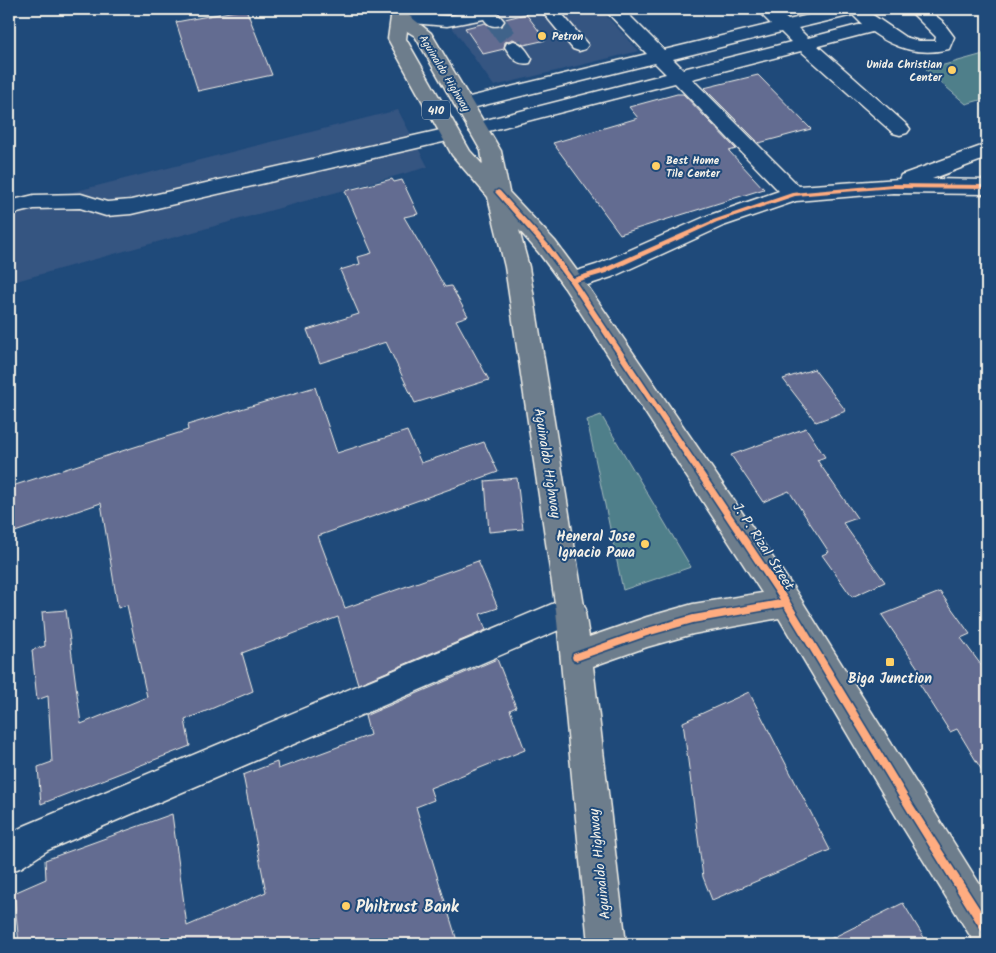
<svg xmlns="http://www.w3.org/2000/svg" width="996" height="953" viewBox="0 0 996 953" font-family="Kalam,sans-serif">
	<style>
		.built { fill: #345481 }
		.green { fill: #4f7f8a; stroke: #a2b8b9 }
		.building { fill: #646c91; stroke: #f4f1e8 }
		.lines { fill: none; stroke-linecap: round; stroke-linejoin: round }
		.minor-tunnel { stroke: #3f638a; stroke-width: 20; stroke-dasharray: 20 10; stroke-linecap: butt }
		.minor-casing { stroke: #f4f1e8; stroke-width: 3 }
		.major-casing { stroke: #f4f1e8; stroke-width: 3 }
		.minor { fill: #1f4a7a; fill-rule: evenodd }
		.major { fill: #6d7d8c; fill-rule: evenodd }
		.cycleway-casing { stroke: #1f4a7a; stroke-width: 3 }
		.cycleway { fill: #ffac80; fill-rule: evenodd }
		.poi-dot { fill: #ffd166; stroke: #1f4a7a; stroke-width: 2 }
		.labels { text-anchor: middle; stroke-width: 4; stroke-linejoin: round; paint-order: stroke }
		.far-poi-label { font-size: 11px; font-weight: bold; fill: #f4f1e8; stroke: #1f4a7a; text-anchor: start }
		.far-street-label { font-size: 11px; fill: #f4f1e8; stroke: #1f4a7a }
		.shield { fill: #1f4a7a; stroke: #b4bfc7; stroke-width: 1 }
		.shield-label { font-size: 12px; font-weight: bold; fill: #f4f1e8 }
		.street-label { font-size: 14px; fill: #f4f1e8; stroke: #1f4a7a }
		.poi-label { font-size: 14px; font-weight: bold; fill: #f4f1e8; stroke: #1f4a7a; text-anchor: end }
		.near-poi-label { font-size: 16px; font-weight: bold; fill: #f4f1e8; stroke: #1f4a7a; text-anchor: start }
	</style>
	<rect width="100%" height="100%" fill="#1f4a7a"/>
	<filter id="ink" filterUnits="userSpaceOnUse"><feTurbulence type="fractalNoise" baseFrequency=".02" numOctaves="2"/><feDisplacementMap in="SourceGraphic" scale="10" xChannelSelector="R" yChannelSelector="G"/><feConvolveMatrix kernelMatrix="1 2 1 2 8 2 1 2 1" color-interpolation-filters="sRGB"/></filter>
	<g filter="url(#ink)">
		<path class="built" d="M 439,9 L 600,9 L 639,51 L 494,86 Z
			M 398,110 L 428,167 L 9,283 L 9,208 Z"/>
		<path class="green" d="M 987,53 L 987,98 L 966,104 L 926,70 Z
			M 601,415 L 691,567 L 623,590 L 587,420 Z"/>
		<path class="building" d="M 246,9 L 272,75 L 198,91 L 176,22 Z
			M 526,14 L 546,40 L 524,45 L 513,39 L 505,42 L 504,49 L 483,54 L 465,28 L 485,23 L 493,28 L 501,27 L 506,22 L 505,19 Z
			M 758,75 L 811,129 L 759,143 L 704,88 Z
			M 677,94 L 683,94 L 736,149 L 729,151 L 764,189 L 620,234 L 553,143 L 638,118 L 629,107 Z
			M 392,179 L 394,182 L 402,180 L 418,214 L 404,217 L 445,287 L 451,286 L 468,316 L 456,320 L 489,380 L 415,403 L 386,342 L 320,363 L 307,330 L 359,314 L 340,270 L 360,264 L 358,257 L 372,253 L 345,191 Z
			M 814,369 L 846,411 L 816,422 L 783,379 Z
			M 315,387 L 337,453 L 407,431 L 421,463 L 484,442 L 498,472 L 318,536 L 345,608 L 478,561 L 498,608 L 480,614 L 486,630 L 358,684 L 338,617 L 242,653 L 253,691 L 185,720 L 190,746 L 41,804 L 38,767 L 52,762 L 48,696 L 37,700 L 32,650 L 45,646 L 42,612 L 66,610 L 81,724 L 147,697 L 127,605 L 118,608 L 101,503 L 9,534 L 9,487 L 188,430 L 187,425 Z
			M 806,428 L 825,457 L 817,460 L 857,518 L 843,523 L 885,582 L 852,597 L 822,555 L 829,552 L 789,491 L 763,502 L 731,455 Z
			M 517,478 L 523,529 L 489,532 L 485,481 Z
			M 940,592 L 970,634 L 961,638 L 987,673 L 987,779 L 957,729 L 950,732 L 919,683 L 926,680 L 882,615 Z
			M 497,659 L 516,707 L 510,710 L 525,750 L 430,788 L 434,800 L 416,807 L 458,944 L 19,944 L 14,893 L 46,879 L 45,860 L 172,814 L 187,926 L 266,892 L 243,775 L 277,762 L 278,769 L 370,735 L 365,716 L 367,715 Z
			M 749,692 L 830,850 L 712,900 L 703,877 L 683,722 Z
			M 903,903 L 928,944 L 820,944 Z"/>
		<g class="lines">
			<path class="minor-tunnel" d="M 495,21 L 514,47"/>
			<g class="minor-casing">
				<path id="minor" d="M 483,9 L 494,9 L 504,21 L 501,25 C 493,27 489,26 484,19 L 447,26 L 400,22 L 394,21 L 391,17 L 394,13 L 400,12 L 447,16 Z
					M 540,9 L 558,9 L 588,45 L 585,49 L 579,51 L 573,49 Z
					M 604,9 L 623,9 L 664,50 L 771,24 L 756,9 L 775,9 L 788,20 L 834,9 L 864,9 L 905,37 L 919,41 L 935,41 L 936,37 L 908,9 L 927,9 L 942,21 L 954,37 L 949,49 C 920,56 896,49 872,32 L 818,46 L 907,125 L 910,129 L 907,133 L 900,135 L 893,133 L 801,51 L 692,79 L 799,186 L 899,179 L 901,175 L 987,144 L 987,158 L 932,179 L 987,180 L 987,194 L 893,193 L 796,201 L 723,226 L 612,277 L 572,290 L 564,287 L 560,281 L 564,275 L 596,265 L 707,216 L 779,191 L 675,83 L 477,134 L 470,132 L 467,128 L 470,124 L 666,74 L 655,63 L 464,110 L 457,108 L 454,104 L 457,100 L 647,54 ZM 853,15 L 862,24 L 808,38 L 798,28 ZM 781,32 L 791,42 L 683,69 L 673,59 Z
					M 514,41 C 523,44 527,51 532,59 L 530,63 C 516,66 512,57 505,47 L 507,43 Z
					M 449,128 L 456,129 L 459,134 L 456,139 L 131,214 L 106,216 L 80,208 L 34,209 L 9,215 L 9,201 L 34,195 L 81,194 L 107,202 L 131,200 Z
					M 571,596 L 582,600 L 586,610 L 582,620 L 48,850 L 22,867 L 9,872 L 9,834 L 24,826 Z"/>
			</g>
			<g class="major-casing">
				<path id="major" d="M 386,9 L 404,9 L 407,14 L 431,33 L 501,151 L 509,192 L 555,241 L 580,275 L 797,593 L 987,896 L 987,944 L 974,942 L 899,821 L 779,618 L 693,634 L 647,647 L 593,666 L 626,944 L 588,944 L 556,610 L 505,267 L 488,197 L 452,155 L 388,39 L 391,17 ZM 407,31 L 415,36 L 481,151 L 483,165 L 470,151 L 406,39 ZM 519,230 L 539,253 L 564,287 L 762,593 L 693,604 L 647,617 L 589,637 L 529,267 Z"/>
			</g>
			<use href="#minor" class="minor"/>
			<use href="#major" class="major"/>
			<g class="cycleway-casing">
				<path id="cycleway" d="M 893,184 L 987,185 L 987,189 L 893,188 L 795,196 L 717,222 L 606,273 L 576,282 L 789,600 L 914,806 L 987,920 L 987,934 L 983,933 L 908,812 L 784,607 L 693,623 L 647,636 L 576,661 L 573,660 L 572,657 L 573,654 L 647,628 L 693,615 L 780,600 L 570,283 L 545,249 L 495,192 L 498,190 L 500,191 L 549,245 L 573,278 L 602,269 L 713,220 L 792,193 Z"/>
			</g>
			<use href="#cycleway" class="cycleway"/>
		</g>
	</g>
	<g class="poi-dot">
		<circle cx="542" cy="36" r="5"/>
		<circle cx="952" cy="70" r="5"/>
		<circle cx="656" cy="166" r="5"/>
		<circle cx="645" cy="544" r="5"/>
		<rect x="885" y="657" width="10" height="10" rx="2.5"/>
		<circle cx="346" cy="906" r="5"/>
	</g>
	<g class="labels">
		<g class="far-poi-label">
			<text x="552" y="40">Petron</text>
			<text x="942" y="68" text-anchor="end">Unida Christian<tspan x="942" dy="13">Center</tspan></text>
			<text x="666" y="164">Best Home<tspan x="666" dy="13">Tile Center</tspan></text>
		</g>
		<g class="far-street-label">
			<text transform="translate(445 73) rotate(59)" y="4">Aguinaldo Highway</text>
		</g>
		<rect class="shield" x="422" y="100.5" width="28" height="19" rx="4"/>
		<g class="shield-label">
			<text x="436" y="114">410</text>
		</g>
		<g class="street-label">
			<text transform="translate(548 463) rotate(81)" y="5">Aguinaldo Highway</text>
			<text transform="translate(764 546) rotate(57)" y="5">J. P. Rizal Street</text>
			<text transform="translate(599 864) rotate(-96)" y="5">Aguinaldo Highway</text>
		</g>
		<g class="poi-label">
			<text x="635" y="541">Heneral Jose<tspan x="635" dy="16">Ignacio Paua</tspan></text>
			<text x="890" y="683" text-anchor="middle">Biga Junction</text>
		</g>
		<g class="near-poi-label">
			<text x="356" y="912">Philtrust Bank</text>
		</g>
	</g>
	<rect width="996" height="953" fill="none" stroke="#1f4a7a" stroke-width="30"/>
	<rect x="15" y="15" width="966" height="923" fill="none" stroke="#f4f1e8" stroke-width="2" filter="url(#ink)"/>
</svg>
